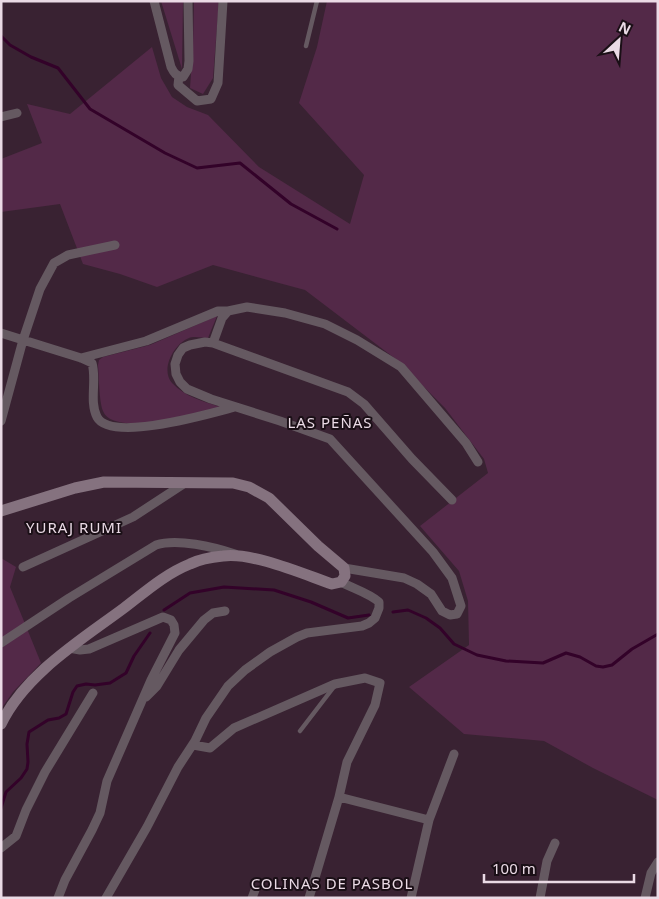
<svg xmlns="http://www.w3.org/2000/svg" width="659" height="899" viewBox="0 0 659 899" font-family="'Noto Sans',sans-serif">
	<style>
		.green { fill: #532948 }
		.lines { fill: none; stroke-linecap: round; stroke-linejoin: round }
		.stream { stroke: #330229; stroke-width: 3 }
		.lane { stroke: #655961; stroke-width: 4.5 }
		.street { stroke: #655961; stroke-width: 9 }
		.secondary { stroke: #85727f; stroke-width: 11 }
		.labels { text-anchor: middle; stroke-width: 4; stroke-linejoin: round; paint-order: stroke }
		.neighbourhood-label { font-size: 15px; letter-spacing: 1px; fill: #eadae5; stroke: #1a0f16 }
	</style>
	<rect width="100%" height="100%" fill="#392232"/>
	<path class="green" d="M 161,1 L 183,1 L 182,69 Z
		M 194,1 L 219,1 L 213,78 L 203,94 L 190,88 L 193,46 Z
		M 327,1 L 658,1 L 658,800 L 593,768 L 544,741 L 464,734 L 409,687 L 469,645 L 468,601 L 459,571 L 420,526 L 488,473 L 484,459 L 445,408 L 397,360 L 305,290 L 213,265 L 157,287 L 120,274 L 83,264 L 60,204 L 1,212 L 1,159 L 42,143 L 27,104 L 70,114 L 152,47 L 161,78 L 172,97 L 187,107 L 208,115 L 259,167 L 350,224 L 364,175 L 299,103 L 317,47 Z
		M 217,316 L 208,338 C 202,338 194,336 189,338 C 174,344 160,369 172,383 C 185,397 203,401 220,407 C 200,413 113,438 103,411 C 99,401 99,377 98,365 L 99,360 L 103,357 L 150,345 Z
		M 1,558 L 16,567 L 10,587 L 41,663 L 13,692 L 1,709 Z"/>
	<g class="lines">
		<path class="stream" d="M 1,36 L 10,45 L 31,57 L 58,68 L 90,109 L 165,153 L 197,168 L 240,163 L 291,204 L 337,229
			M 164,610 L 190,593 L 224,587 L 274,590 L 311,602 L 348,618 L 369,615
			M 393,612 L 408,610 L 426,618 L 440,628 L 454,644 L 477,655 L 506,661 L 543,663 L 566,653 L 580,657 L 596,666 L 603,667 L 612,665 L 632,649 L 658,634
			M 1,808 L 6,792 L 21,778 L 27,769 L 28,762 L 27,744 L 29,732 L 48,720 L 59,718 L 66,714 L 73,692 L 77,686 L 86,684 L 95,685 L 110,683 L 126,673 L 134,656 L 150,633"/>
		<path class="lane" d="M 306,46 L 317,1
			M 300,731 L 333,688"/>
		<path class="street" d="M 154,1 L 171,67 C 174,73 176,76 183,77 L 188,69 L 189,61 L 188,1
			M 179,76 L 178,85 L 197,101 L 211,99 L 218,83 L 223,1
			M 1,117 L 17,113
			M 1,333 L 81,358 L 92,363 C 97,380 89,401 97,417 C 111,443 212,413 235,407
			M 213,343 L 222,318 L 228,311 L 247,307 L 285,313 L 325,324 L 357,340 L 401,367 L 466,443 L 478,462
			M 81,358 L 146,341 L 218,311 L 228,311
			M 1,421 L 23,340 L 40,289 L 54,263 L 68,255 L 115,245
			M 23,567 L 133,517 L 185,483
			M 344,568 L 404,578 L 417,584 L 431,594 L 442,611 L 450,615 L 457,614 L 461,606 L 452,578 L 433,552 L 330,439 L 280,421 L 211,399 L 187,389 L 180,382 L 176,374 L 175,364 L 178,355 L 183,348 L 190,345 L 205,342 L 213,343 L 348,392 L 364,404 L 412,459 L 452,500
			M 1,643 L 69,598 L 156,545 C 177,538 214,547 235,554
			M 146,697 L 157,686 L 179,650 L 204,620 L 213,613 L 225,611
			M 193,745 L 210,748 L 234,728 L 335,684 L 365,678 L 380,683 L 375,705 L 347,762 L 339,797 L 309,898
			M 339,797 L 429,820
			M 1,848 L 16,836 L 26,810 L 45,772 L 93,693
			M 58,898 L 65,880 L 92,830 L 100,813 L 107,781 L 151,680 L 175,633 L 174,625 L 171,620 L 163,617 L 89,649 L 80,650 L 69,648
			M 106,898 L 147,827 L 178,767 L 195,741 L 206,718 L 228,686 L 245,670 L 270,652 L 297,637 L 307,633 L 362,626 L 369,623 L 375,618 L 379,608 L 379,602 C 369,593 354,589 341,582
			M 252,898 L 255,890
			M 411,898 L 429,820 L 454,754
			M 540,898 L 547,861 L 555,843
			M 645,898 L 651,873 L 658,862"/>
		<path class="secondary" d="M 1,511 L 75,488 L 104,482 L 233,483 L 249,487 L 269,498 L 318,546 L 344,568 L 345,576 L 341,582 L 332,584 C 303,574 253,552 223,556 C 212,557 200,559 190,564 C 165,574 145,592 124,608 C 81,640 25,674 1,724"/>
	</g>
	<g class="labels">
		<g class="neighbourhood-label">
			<text x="330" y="428">LAS PEÑAS</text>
			<text x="74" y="533">YURAJ RUMI</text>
			<text x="332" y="889">COLINAS DE PASBOL</text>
		</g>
	</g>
	<rect width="659" height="899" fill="none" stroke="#eadae5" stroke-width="5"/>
	<g transform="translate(619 40) rotate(26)" stroke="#1a0f16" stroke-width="4" paint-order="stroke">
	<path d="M0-4L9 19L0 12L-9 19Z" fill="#eadae5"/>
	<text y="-8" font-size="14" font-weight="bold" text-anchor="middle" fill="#eadae5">N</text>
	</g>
	<path d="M484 874v8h150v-8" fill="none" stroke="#eadae5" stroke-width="2.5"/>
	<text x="492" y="874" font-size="15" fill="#eadae5" stroke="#1a0f16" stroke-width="4" paint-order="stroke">100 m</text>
</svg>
